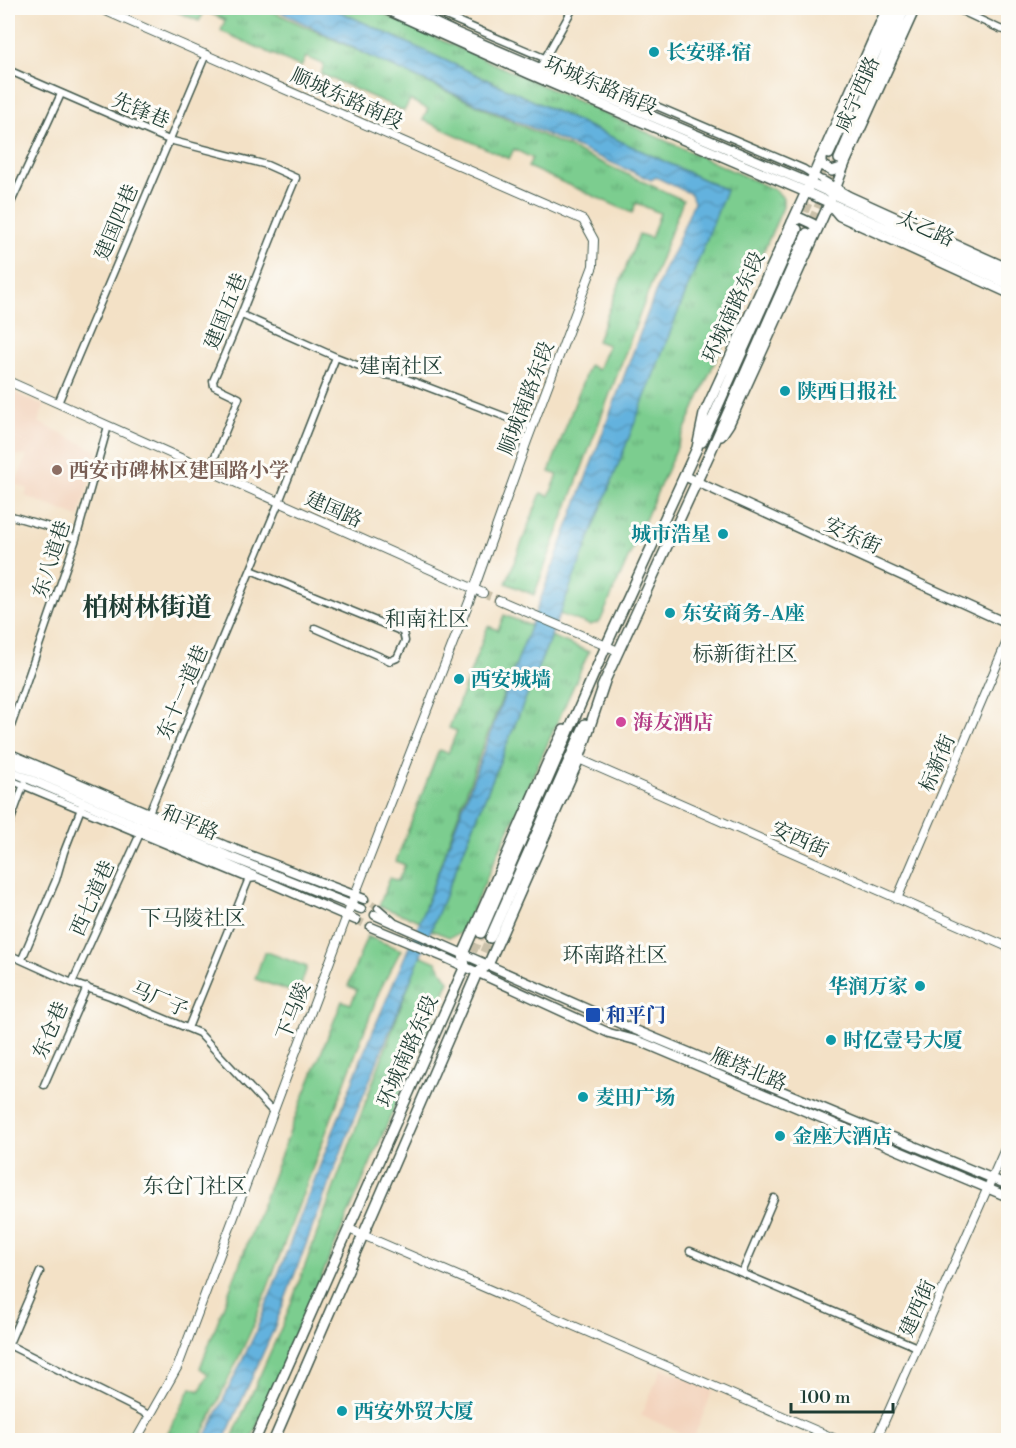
<svg xmlns="http://www.w3.org/2000/svg" width="1016" height="1448" viewBox="0 0 1016 1448" font-family="'Libre Bodoni','Noto Serif SC',serif">
	<style>
		.built { fill: #f3d4be }
		.grass { fill: url(#grass-tufts); stroke: #4d8562; stroke-width: 1.5 }
		.garden { fill: #7bcd8f; stroke: #4d8562; stroke-width: 1.5 }
		.water { fill: url(#water-waves); stroke: #427889; stroke-width: 1.5 }
		.lines { fill: none; stroke-linecap: round; stroke-linejoin: round }
		.minor-tunnel { stroke: #c9c0a9; stroke-width: 6; stroke-dasharray: 6 3; stroke-linecap: butt }
		.tertiary-tunnel { stroke: #c9c0a9; stroke-width: 8; stroke-dasharray: 8 4; stroke-linecap: butt }
		.secondary-tunnel { stroke: #c9c0a9; stroke-width: 8; stroke-dasharray: 8 4; stroke-linecap: butt }
		.primary-tunnel { stroke: #c9c0a9; stroke-width: 9; stroke-dasharray: 9 4.5; stroke-linecap: butt }
		.minor-casing { stroke: #3f564a; stroke-width: 9 }
		.tertiary-casing { stroke: #3f564a; stroke-width: 10 }
		.secondary-casing { stroke: #3f564a; stroke-width: 11 }
		.primary-casing { stroke: #3f564a; stroke-width: 12 }
		.minor { stroke: #fff; stroke-width: 6 }
		.tertiary { stroke: #fff; stroke-width: 8 }
		.secondary { stroke: #fff; stroke-width: 8 }
		.primary { stroke: #fff; stroke-width: 9 }
		.culture-dot { fill: #0f9aa8; stroke: #fdfcf7; stroke-width: 2 }
		.education-dot { fill: #8d6e63; stroke: #fdfcf7; stroke-width: 2 }
		.hotel-dot { fill: #d1479c; stroke: #fdfcf7; stroke-width: 2 }
		.transit-dot { fill: #1a4fb4; stroke: #fdfcf7; stroke-width: 2 }
		.labels { text-anchor: middle; stroke-width: 6; stroke-linejoin: round; paint-order: stroke }
		.culture-label { font-size: 20px; font-weight: bold; fill: #0d838f; stroke: #fdfcf7; text-anchor: start }
		.street-label { font-size: 20px; fill: #1f3d34; stroke: #fdfcf7 }
		.education-label { font-size: 20px; font-weight: bold; fill: #785e54; stroke: #fdfcf7; text-anchor: start }
		.hotel-label { font-size: 20px; font-weight: bold; fill: #b23c85; stroke: #fdfcf7; text-anchor: start }
		.transit-label { font-size: 20px; font-weight: bold; fill: #164399; stroke: #fdfcf7; text-anchor: start }
		.neighbourhood-label { font-size: 21px; fill: #1f3d34; stroke: #fdfcf7 }
		.district-label { font-size: 26px; font-weight: bold; fill: #1f3d34; stroke: #fdfcf7 }
	</style>
	<defs>
		<pattern id="grass-tufts" width="24" height="20" patternUnits="userSpaceOnUse" patternTransform="scale(1.5)"><rect width="24" height="20" fill="#7bcd8f"/><path d="M3 7l-1-3M5 7V3M7 7l1-3M15 17l-1-3M17 17v-4M19 17l1-3" fill="none" stroke="#64a876"/></pattern>
		<pattern id="water-waves" width="16" height="10" patternUnits="userSpaceOnUse" patternTransform="scale(1.5)"><rect width="16" height="10" fill="#64b2de"/><path d="M0 5q4-4 8 0t8 0" fill="none" stroke="#5292b5"/></pattern>
	</defs>
	<rect width="100%" height="100%" fill="#fdfcf7"/>
	<filter id="ink" filterUnits="userSpaceOnUse"><feTurbulence type="fractalNoise" baseFrequency=".0167" numOctaves="2"/><feDisplacementMap in="SourceGraphic" scale="12" xChannelSelector="R" yChannelSelector="G"/><feConvolveMatrix kernelMatrix="1 2 1 2 8 2 1 2 1" color-interpolation-filters="sRGB"/></filter>
	<filter id="wash" filterUnits="userSpaceOnUse"><feTurbulence type="fractalNoise" baseFrequency=".008" numOctaves="4" result="noise"/><feDisplacementMap in="SourceGraphic" scale="24" xChannelSelector="R" yChannelSelector="G"/><feGaussianBlur stdDeviation="1.35" result="paint"/><feColorMatrix in="noise" values="0 0 0 0 0 0 0 0 0 0 0 0 0 0 0 0 0 1.4 0 .05"/><feComposite in="paint" operator="in"/></filter>
	<g filter="url(#wash)">
		<rect width="100%" height="100%" fill="#f3e1c6"/>
		<path class="built" d="M 8,390 L 44,406 L 38,422 L 97,451 L 79,517 L 25,496 L 28,489 L 15,484 L 27,456 L 16,455 L 8,473 Z
			M 662,1368 L 713,1390 L 693,1439 L 641,1415 Z"/>
		<path class="grass" d="M 168,8 L 265,8 L 683,200 L 534,595 L 506,583 L 541,493 L 549,496 L 558,475 L 549,472 L 589,365 L 598,370 L 608,345 L 597,341 L 639,234 L 651,238 L 660,213 L 636,203 L 632,213 L 528,167 L 532,158 L 514,149 L 509,159 L 423,120 L 428,109 L 410,100 L 404,111 L 321,74 L 324,65 L 306,57 L 301,67 L 221,31 L 225,20 L 205,11 L 199,21 Z
			M 332,8 L 370,8 L 775,190 L 783,198 L 783,207 L 600,622 L 590,625 L 559,614 L 726,190 Z
			M 504,615 L 531,626 L 481,751 L 420,921 L 379,906 L 390,878 L 398,881 L 405,865 L 396,861 L 439,750 L 448,753 L 457,731 L 449,728 L 488,626 L 498,630 Z
			M 551,636 L 589,652 L 462,933 L 449,937 L 431,930 Z
			M 367,936 L 401,950 L 379,992 L 252,1329 L 200,1440 L 164,1440 L 191,1388 L 200,1391 L 208,1374 L 200,1368 L 295,1118 L 342,1001 L 351,1004 L 357,990 L 348,986 Z
			M 420,955 L 436,962 L 449,981 L 251,1440 L 231,1440 L 286,1317 Z"/>
		<path class="garden" d="M 267,952 L 307,967 L 298,994 L 255,979 L 264,953 Z"/>
		<path class="water" d="M 273,8 L 332,8 L 726,190 L 551,636 L 351,1126 L 273,1331 L 224,1440 L 204,1440 L 255,1334 L 362,1057 L 420,921 L 665,267 L 674,251 L 694,202 L 691,194 L 656,177 L 651,180 L 384,63 Z"/>
	</g>
	<g filter="url(#ink)">
		<g class="lines">
			<path class="minor-tunnel" d="M 364,899 L 378,908"/>
			<path class="tertiary-tunnel" d="M 483,593 L 499,600"/>
			<path class="secondary-tunnel" d="M 356,920 L 371,927"/>
			<path class="primary-tunnel" d="M 799,224 L 829,154
				M 807,233 L 839,159
				M 467,964 L 481,933
				M 473,977 L 490,938"/>
			<g class="minor-casing">
				<path id="minor" d="M 427,8 L 804,169 L 823,181
					M 955,8 L 1000,29 L 1008,31
					M 539,69 L 573,8
					M 8,70 L 169,140 L 267,165 L 296,178 C 267,246 243,314 213,381 L 214,386 L 239,398 L 209,471
					M 8,209 L 61,94
					M 242,315 L 336,357 L 380,374 L 404,378 L 532,427
					M 58,403 L 206,54
					M 8,515 L 46,526 L 76,539
					M 251,570 L 403,632 L 405,641 L 397,658 L 390,661 L 315,628
					M 8,735 L 76,539 L 108,426
					M 8,779 L 249,879 L 257,878
					M 148,815 L 279,502 L 336,357
					M 8,828 L 24,784
					M 378,908 L 393,921
					M 8,954 L 72,983 L 110,996 L 199,1033 L 273,1112
					M 22,959 L 56,880 L 64,852 L 82,806
					M 72,983 L 144,825
					M 188,1028 L 250,876
					M 44,1085 L 87,987
					M 690,1251 L 917,1347
					M 742,1273 L 774,1198
					M 9,1345 L 149,1415
					M 8,1346 L 40,1272"/>
			</g>
			<g class="tertiary-casing">
				<path id="tertiary" d="M 99,8 L 583,220 L 594,240 L 593,266 L 527,441 L 474,589 L 351,905 L 178,1366 L 136,1440
					M 8,381 L 483,593
					M 499,600 L 618,651
					M 579,759 L 1008,947
					M 897,899 L 1008,639
					M 349,1229 L 838,1440
					M 876,1440 L 1008,1142"/>
			</g>
			<g class="secondary-casing">
				<path id="secondary" d="M 823,181 L 849,196 L 1008,268
					M 829,204 L 839,216 L 1008,293
					M 684,476 L 1008,624
					M 8,753 L 226,846 L 364,899
					M 8,761 L 228,856 L 361,909
					M 8,770 L 356,920
					M 375,915 L 621,1024 L 1008,1185
					M 371,927 L 446,958 L 609,1033 L 639,1041 L 1008,1197"/>
			</g>
			<g class="primary-casing">
				<path id="primary" d="M 383,8 L 530,74 L 806,192 L 1008,284
					M 403,8 L 454,32 L 809,183 L 1008,275
					M 829,154 L 896,8
					M 821,157 L 821,165 L 832,171 L 841,168 L 844,165
					M 839,159 L 905,8
					M 792,222 L 800,218 L 813,224 L 816,232
					M 721,436 L 729,424 L 833,195 L 845,163 L 915,8
					M 702,442 L 797,229
					M 602,687 L 710,453 L 807,233
					M 481,933 L 606,646 L 697,448 L 704,414 L 806,192 L 887,8
					M 490,938 L 585,724
					M 255,1440 L 465,966 L 463,954 L 548,761 L 564,730
					M 274,1440 L 477,973 L 488,965 L 579,759 L 605,681"/>
			</g>
			<use href="#minor" class="minor"/>
			<use href="#tertiary" class="tertiary"/>
			<use href="#secondary" class="secondary"/>
			<use href="#primary" class="primary"/>
		</g>
	</g>
	<g class="culture-dot">
		<circle cx="654" cy="52" r="6"/>
		<circle cx="785" cy="391" r="6"/>
		<circle cx="723" cy="534" r="6"/>
		<circle cx="670" cy="613" r="6"/>
		<circle cx="459" cy="679" r="6"/>
		<circle cx="920" cy="986" r="6"/>
		<circle cx="831" cy="1040" r="6"/>
		<circle cx="583" cy="1097" r="6"/>
		<circle cx="780" cy="1136" r="6"/>
		<circle cx="342" cy="1411" r="6"/>
	</g>
	<circle class="education-dot" cx="57" cy="470" r="6"/>
	<circle class="hotel-dot" cx="621" cy="722" r="6"/>
	<rect class="transit-dot" x="585" y="1007" width="16" height="16" rx="3"/>
	<g class="labels">
		<g class="culture-label">
			<text x="666" y="59">长安驿·宿</text>
			<text x="797" y="398">陕西日报社</text>
			<text x="711" y="541" text-anchor="end">城市浩星</text>
			<text x="682" y="620">东安商务-A座</text>
			<text x="471" y="686">西安城墙</text>
			<text x="908" y="993" text-anchor="end">华润万家</text>
			<text x="843" y="1047">时亿壹号大厦</text>
			<text x="595" y="1104">麦田广场</text>
			<text x="792" y="1143">金座大酒店</text>
			<text x="354" y="1418">西安外贸大厦</text>
		</g>
		<g class="street-label">
			<text transform="translate(601 85) rotate(23)" y="7">环城东路南段</text>
			<text transform="translate(857 94) rotate(-66)" y="7">咸宁西路</text>
			<text transform="translate(347 98) rotate(24)" y="7">顺城东路南段</text>
			<text transform="translate(141 110) rotate(23)" y="7">先锋巷</text>
			<text transform="translate(116 222) rotate(-67)" y="7">建国四巷</text>
			<text transform="translate(926 228) rotate(24)" y="7">太乙路</text>
			<text transform="translate(733 307) rotate(-65)" y="7">环城南路东段</text>
			<text transform="translate(225 311) rotate(-68)" y="7">建国五巷</text>
			<text transform="translate(526 398) rotate(-69)" y="7">顺城南路东段</text>
			<text transform="translate(334 509) rotate(24)" y="7">建国路</text>
			<text transform="translate(853 535) rotate(25)" y="7">安东街</text>
			<text transform="translate(51 559) rotate(-72)" y="7">东八道巷</text>
			<text transform="translate(182 692) rotate(-67)" y="7">东十一道巷</text>
			<text transform="translate(937 763) rotate(-67)" y="7">标新街</text>
			<text transform="translate(190 822) rotate(23)" y="7">和平路</text>
			<text transform="translate(800 839) rotate(24)" y="7">安西街</text>
			<text transform="translate(92 898) rotate(-66)" y="7">西七道巷</text>
			<text transform="translate(160 999) rotate(23)" y="7">马厂子</text>
			<text transform="translate(293 1011) rotate(-69)" y="7">下马陵</text>
			<text transform="translate(50 1030) rotate(-67)" y="7">东仓巷</text>
			<text transform="translate(407 1051) rotate(-66)" y="7">环城南路东段</text>
			<text transform="translate(749 1069) rotate(23)" y="7">雁塔北路</text>
			<text transform="translate(917 1308) rotate(-66)" y="7">建西街</text>
		</g>
		<g class="education-label">
			<text x="69" y="477">西安市碑林区建国路小学</text>
		</g>
		<g class="hotel-label">
			<text x="633" y="729">海友酒店</text>
		</g>
		<g class="transit-label">
			<text x="606" y="1022">和平门</text>
		</g>
		<g class="neighbourhood-label">
			<text x="401" y="373">建南社区</text>
			<text x="427" y="626">和南社区</text>
			<text x="745" y="661">标新街社区</text>
			<text x="193" y="925">下马陵社区</text>
			<text x="615" y="962">环南路社区</text>
			<text x="195" y="1193">东仓门社区</text>
		</g>
		<g class="district-label">
			<text x="147" y="616">柏树林街道</text>
		</g>
	</g>
	<rect width="1016" height="1448" fill="none" stroke="#fdfcf7" stroke-width="30"/>
	<path d="M791 1403v9h102v-9" fill="none" stroke="#1f3d34" stroke-width="3"/>
	<text x="800" y="1403" font-size="18" fill="#1f3d34" stroke="#fdfcf7" stroke-width="4.5" paint-order="stroke">100 m</text>
</svg>
